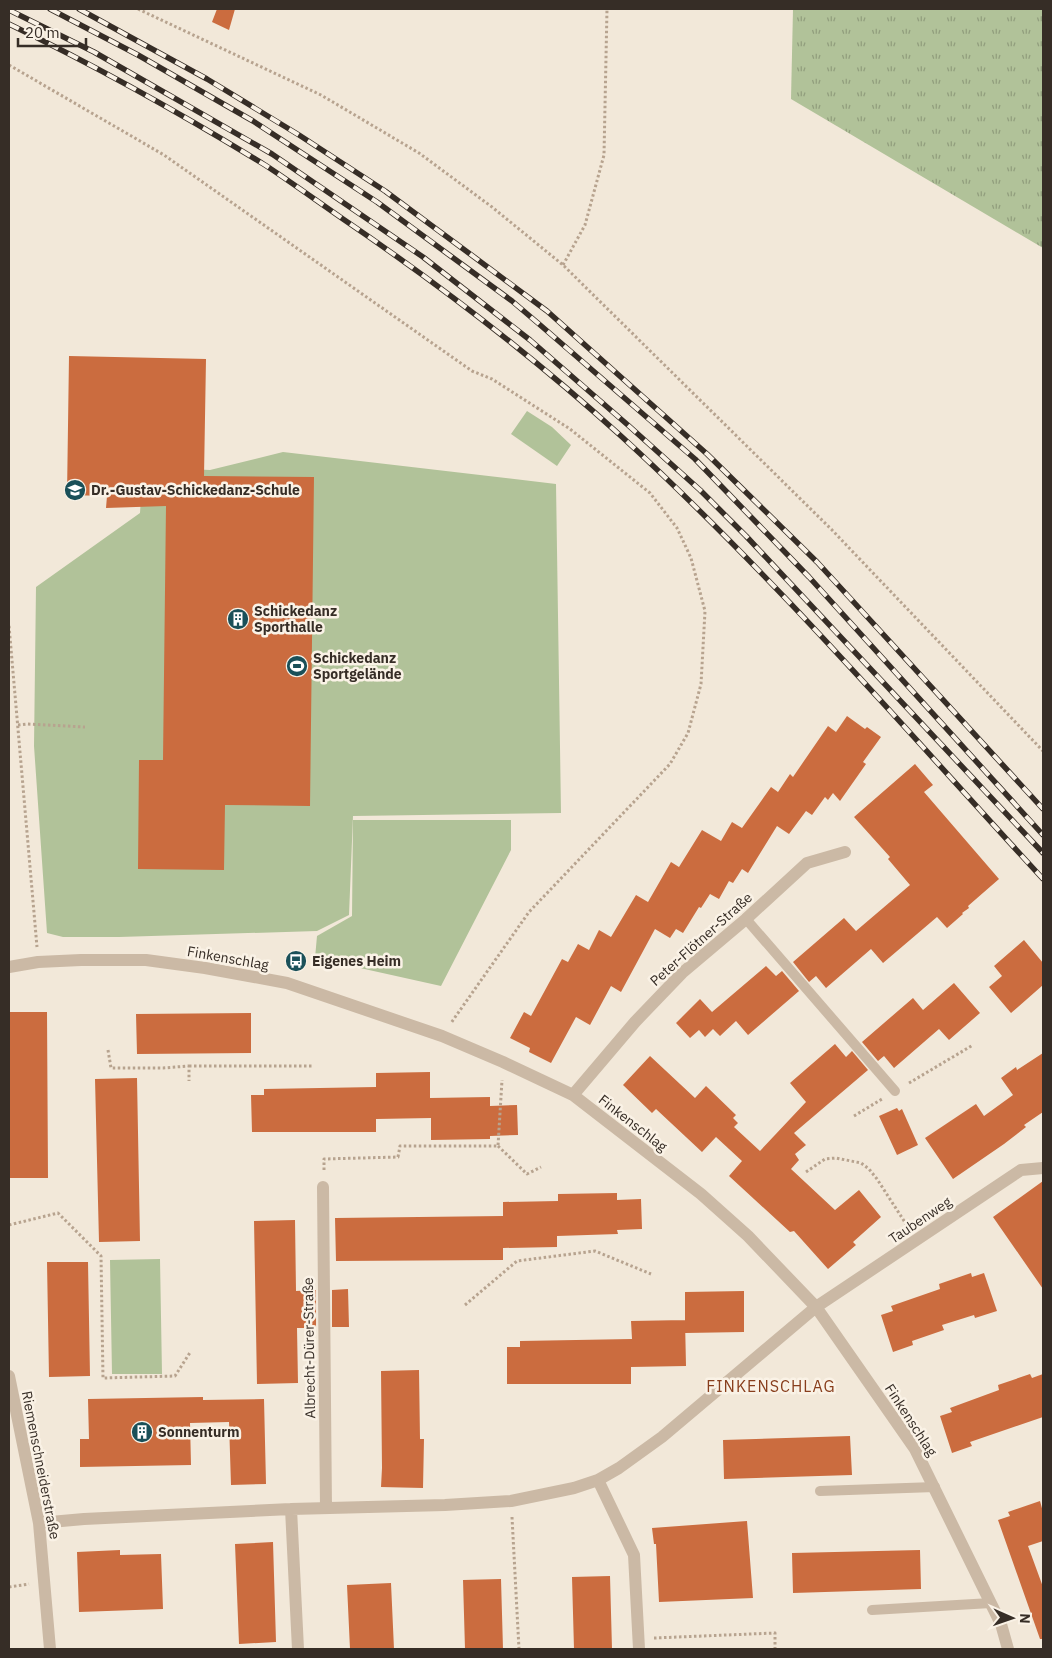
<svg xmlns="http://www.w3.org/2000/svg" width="1052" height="1658" viewBox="0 0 1052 1658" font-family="'IBM Plex Sans',sans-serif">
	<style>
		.grass { fill: url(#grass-tufts) }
		.park { fill: #b1c299 }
		.building { fill: #cb6c3f }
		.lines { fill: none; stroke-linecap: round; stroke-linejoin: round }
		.path { stroke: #b7a38f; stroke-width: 3; stroke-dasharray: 2.5 2.5; stroke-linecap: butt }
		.lane { stroke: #cbb9a5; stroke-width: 10 }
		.street { stroke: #cbb9a5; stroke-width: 12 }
		.rail-casing { stroke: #362d26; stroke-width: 5.5 }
		.rail { stroke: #faf2e6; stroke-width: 4; stroke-dasharray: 11; stroke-linecap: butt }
		.labels { text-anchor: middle; stroke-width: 5; stroke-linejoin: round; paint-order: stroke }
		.poi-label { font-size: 14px; font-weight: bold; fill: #362d26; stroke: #faf2e6; text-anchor: start }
		.street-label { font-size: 14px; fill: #362d26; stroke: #faf2e6 }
		.quarter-label { font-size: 16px; letter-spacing: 1px; fill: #883e1c; stroke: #faf2e6 }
	</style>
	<defs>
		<pattern id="grass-tufts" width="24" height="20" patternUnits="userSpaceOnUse" patternTransform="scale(1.25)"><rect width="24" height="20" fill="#b1c299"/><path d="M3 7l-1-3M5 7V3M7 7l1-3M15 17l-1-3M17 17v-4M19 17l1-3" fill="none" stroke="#919e7d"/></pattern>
	</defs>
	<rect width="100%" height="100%" fill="#f2e8d9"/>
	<path class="grass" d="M 793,9 L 1043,9 L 1043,248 L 791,99 Z"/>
	<path class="park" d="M 527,411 L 552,427 L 571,445 L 557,466 L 511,434 Z
		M 283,452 L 556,484 L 561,813 L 353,816 L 349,915 L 317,931 L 119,937 L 63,937 L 47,933 L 34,746 L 36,587 L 140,513 L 143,467 L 210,470 Z
		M 353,820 L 511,820 L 511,850 L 441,986 L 315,958 L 317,936 L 352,916 Z
		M 160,1259 L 162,1374 L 112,1374 L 110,1260 Z"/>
	<path class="building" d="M 217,9 L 235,9 L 229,30 L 212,22 Z
		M 69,356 L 206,359 L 204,476 L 314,477 L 310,806 L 225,805 L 224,870 L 138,869 L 139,760 L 163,760 L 166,506 L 106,508 L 107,496 L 67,495 Z
		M 847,716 L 865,729 L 867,727 L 881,737 L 863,762 L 866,764 L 840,801 L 833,793 L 828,800 L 825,797 L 812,815 L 806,811 L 789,834 L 777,826 L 748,873 L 742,869 L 733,883 L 729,881 L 719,899 L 710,894 L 701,908 L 699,907 L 683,933 L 676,929 L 670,938 L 655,929 L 621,992 L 611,986 L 590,1025 L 576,1017 L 551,1063 L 529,1052 L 530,1048 L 510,1038 L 524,1012 L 531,1016 L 562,959 L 568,962 L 578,944 L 589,950 L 599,930 L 611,937 L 636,895 L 648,902 L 671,862 L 679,867 L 702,830 L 721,841 L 732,822 L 742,828 L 771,787 L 778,792 L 790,774 L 793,777 L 828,726 L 836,732 Z
		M 915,764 L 933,785 L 924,792 L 999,879 L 968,906 L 969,908 L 962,913 L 963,914 L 947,928 L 937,917 L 883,963 L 871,949 L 826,988 L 816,976 L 809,982 L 793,962 L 844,918 L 856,931 L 910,885 L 888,859 L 890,857 L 854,817 Z
		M 1024,940 L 1043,963 L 1043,985 L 1011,1013 L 989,987 L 1002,976 L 994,966 Z
		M 766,966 L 776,976 L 782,971 L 799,991 L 748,1035 L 736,1021 L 720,1036 L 713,1029 L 705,1037 L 699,1030 L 690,1038 L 676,1023 L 700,999 L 712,1012 Z
		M 954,983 L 980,1013 L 949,1040 L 939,1029 L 894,1068 L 884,1056 L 878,1061 L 862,1042 L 913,998 L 923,1010 Z
		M 9,1012 L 47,1012 L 48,1178 L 9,1178 Z
		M 251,1013 L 251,1053 L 137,1054 L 136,1014 Z
		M 835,1044 L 846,1057 L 852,1051 L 868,1070 L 794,1133 L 806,1145 L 795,1154 L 799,1160 L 791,1169 L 835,1210 L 859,1190 L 881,1217 L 853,1242 L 856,1245 L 828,1269 L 794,1231 L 790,1232 L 729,1176 L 742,1161 L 716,1137 L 702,1152 L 656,1109 L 652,1113 L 623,1085 L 650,1056 L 695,1098 L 706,1086 L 736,1115 L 733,1118 L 738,1123 L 734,1127 L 760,1151 L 806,1102 L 790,1083 Z
		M 1043,1053 L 1043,1112 L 1024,1125 L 1026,1127 L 1004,1144 L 953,1179 L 925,1138 L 976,1104 L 984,1116 L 1013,1095 L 1001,1078 L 1016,1067 L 1017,1070 Z
		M 430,1072 L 430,1098 L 490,1097 L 490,1106 L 517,1105 L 518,1135 L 490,1136 L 490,1139 L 431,1140 L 431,1118 L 376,1119 L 376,1132 L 252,1132 L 251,1095 L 264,1095 L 264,1089 L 376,1087 L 376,1073 Z
		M 137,1078 L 140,1241 L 99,1242 L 95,1079 Z
		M 897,1108 L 899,1111 L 902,1109 L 918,1145 L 897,1155 L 879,1116 Z
		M 1043,1181 L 1043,1289 L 993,1217 Z
		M 617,1193 L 617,1200 L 641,1199 L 642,1229 L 617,1230 L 618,1234 L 557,1236 L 557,1247 L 503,1248 L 503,1260 L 336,1261 L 335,1218 L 503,1216 L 503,1202 L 558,1201 L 558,1194 Z
		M 295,1220 L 296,1291 L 316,1290 L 316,1328 L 297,1328 L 298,1383 L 257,1384 L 254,1221 Z
		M 47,1262 L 88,1262 L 90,1376 L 49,1377 Z
		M 971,1273 L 972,1277 L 984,1273 L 997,1311 L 975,1318 L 974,1315 L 942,1325 L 944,1330 L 912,1341 L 913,1345 L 893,1352 L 881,1315 L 893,1311 L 891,1306 L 940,1289 L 939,1284 Z
		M 348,1289 L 349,1327 L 332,1327 L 332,1290 Z
		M 744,1291 L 744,1332 L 685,1333 L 685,1292 Z
		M 685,1320 L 686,1366 L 631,1367 L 631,1384 L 507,1384 L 507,1347 L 520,1347 L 520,1341 L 632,1339 L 631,1321 Z
		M 419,1370 L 420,1439 L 424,1439 L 423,1488 L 381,1487 L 382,1468 L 381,1371 Z
		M 1030,1374 L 1032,1378 L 1043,1374 L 1043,1417 L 970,1442 L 972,1446 L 952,1453 L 940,1416 L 952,1412 L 950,1408 L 999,1390 L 998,1385 Z
		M 203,1397 L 203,1400 L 264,1399 L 266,1484 L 231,1485 L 229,1422 L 190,1423 L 191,1465 L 80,1467 L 80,1439 L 89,1439 L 88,1399 Z
		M 850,1436 L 852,1475 L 724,1479 L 723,1440 Z
		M 1040,1501 L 1043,1512 L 1043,1541 L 1028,1546 L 1043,1587 L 1043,1639 L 1040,1639 L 998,1520 L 1010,1516 L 1008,1512 Z
		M 747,1521 L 753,1598 L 659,1602 L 656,1544 L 654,1544 L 652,1528 Z
		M 273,1542 L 276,1642 L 239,1644 L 235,1544 Z
		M 120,1550 L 120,1555 L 161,1554 L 163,1609 L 79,1612 L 77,1552 Z
		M 920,1550 L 921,1589 L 793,1593 L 792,1553 Z
		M 610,1576 L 612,1649 L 574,1649 L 572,1577 Z
		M 501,1579 L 503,1649 L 465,1649 L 463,1580 Z
		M 391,1583 L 394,1649 L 350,1649 L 347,1585 Z"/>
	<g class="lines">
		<path class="path" d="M 138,9 L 321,95 L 419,153 L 492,207 L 563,265 L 832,530 L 1043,751
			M 9,65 L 164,155 L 472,371 L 492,379 L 570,429 L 650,493 L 677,528 L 691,558 L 705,611 L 701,684 L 688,733 L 670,764 L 529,912 L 451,1023
			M 563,265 L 585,225 L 604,155 L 607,9
			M 9,626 L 37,947
			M 18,725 L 27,724 L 85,727
			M 108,1050 L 111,1068 L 163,1068 L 189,1066 L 189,1081
			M 189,1066 L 314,1066
			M 909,1083 L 973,1045
			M 854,1116 L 882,1099
			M 498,1146 L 527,1174 L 541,1167
			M 324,1170 L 324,1159 L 398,1157 L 400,1146 L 498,1146 L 502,1080
			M 806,1172 L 825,1159 L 836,1158 L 861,1163 L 869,1169 L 877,1179 L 908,1227
			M 9,1225 L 58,1213 L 101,1256 L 103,1378 L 175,1376 L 191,1351
			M 465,1305 L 517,1261 L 595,1251 L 651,1274
			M 512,1517 L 519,1649
			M 9,1587 L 29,1584
			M 654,1638 L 775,1633 L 775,1649"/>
		<path class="lane" d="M 746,919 L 895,1091
			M 820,1491 L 935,1487
			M 872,1610 L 991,1603"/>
		<path class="street" d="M 9,967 L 38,962 L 81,960 L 146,960 L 205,968 L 287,983 L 442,1036 L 503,1062 L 573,1095 L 701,1194 L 748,1236 L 816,1307 L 915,1449 L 1001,1624 L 1008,1649
			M 573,1095 L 635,1022 L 682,973 L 746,919 L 807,863 L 845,852
			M 323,1187 L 326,1508
			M 9,1376 L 39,1523 L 50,1649
			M 598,1480 L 634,1555 L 639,1649
			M 291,1509 L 298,1649
			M 39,1523 L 84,1519 L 291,1509 L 445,1505 L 511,1501 L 574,1488 L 598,1480 L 619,1468 L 662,1437 L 816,1307 L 1021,1170 L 1043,1168"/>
		<g class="rail-casing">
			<path id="rail" d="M 50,9 L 138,55 L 253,121 L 377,202 L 512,301 L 539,324 L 695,459 L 809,577 L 1043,835
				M 79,9 L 207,79 L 299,135 L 385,191 L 547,311 L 707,454 L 817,562 L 1043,809
				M 9,10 L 94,52 L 272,154 L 423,257 L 530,340 L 629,426 L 700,490 L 746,536 L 1043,853
				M 9,24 C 96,66 182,114 265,165 C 291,182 317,201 343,219 C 440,285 534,357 621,436 C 772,574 905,729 1043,879"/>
		</g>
		<use href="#rail" class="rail"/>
	</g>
	<defs>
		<g id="school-disc" transform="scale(1.125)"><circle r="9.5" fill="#1a5059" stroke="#faf2e6"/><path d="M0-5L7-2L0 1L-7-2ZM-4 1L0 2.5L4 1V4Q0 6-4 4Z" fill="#fff"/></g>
		<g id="building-disc" transform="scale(1.125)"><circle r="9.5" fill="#1a5059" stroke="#faf2e6"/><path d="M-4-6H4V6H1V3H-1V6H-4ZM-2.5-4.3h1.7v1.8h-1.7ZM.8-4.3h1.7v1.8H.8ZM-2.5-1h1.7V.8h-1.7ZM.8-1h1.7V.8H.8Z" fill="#fff"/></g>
		<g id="stadium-disc" transform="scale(1.125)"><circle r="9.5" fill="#1a5059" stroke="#faf2e6"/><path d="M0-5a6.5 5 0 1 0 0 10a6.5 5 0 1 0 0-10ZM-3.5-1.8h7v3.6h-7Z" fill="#fff"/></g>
		<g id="bus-disc" transform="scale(1.125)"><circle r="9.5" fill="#1a5059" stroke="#faf2e6"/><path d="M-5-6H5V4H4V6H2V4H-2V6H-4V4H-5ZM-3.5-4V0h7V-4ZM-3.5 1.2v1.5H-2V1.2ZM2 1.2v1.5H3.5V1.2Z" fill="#fff"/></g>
	</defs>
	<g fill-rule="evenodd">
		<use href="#school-disc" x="75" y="490"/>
		<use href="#building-disc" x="238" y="619"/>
		<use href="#stadium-disc" x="297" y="666"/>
		<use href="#bus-disc" x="296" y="961"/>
		<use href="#building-disc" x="142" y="1432"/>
	</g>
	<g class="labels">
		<g class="poi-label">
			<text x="91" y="495">Dr.-Gustav-Schickedanz-Schule</text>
			<text x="254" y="616">Schickedanz<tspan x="254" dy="16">Sporthalle</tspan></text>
			<text x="313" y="663">Schickedanz<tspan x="313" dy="16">Sportgelände</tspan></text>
			<text x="312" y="966">Eigenes Heim</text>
			<text x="158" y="1437">Sonnenturm</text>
		</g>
		<g class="street-label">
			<text transform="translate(701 939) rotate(-42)" y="5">Peter-Flötner-Straße</text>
			<text transform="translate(228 958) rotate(10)" y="5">Finkenschlag</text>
			<text transform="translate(633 1123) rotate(38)" y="5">Finkenschlag</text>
			<text transform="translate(920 1220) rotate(-34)" y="5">Taubenweg</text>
			<text transform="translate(309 1348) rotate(-91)" y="5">Albrecht-Dürer-Straße</text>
			<text transform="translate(911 1420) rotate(57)" y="5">Finkenschlag</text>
			<text transform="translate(41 1465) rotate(79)" y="5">Riemenschneiderstraße</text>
		</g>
		<g class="quarter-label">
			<text x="771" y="1392">FINKENSCHLAG</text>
		</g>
	</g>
	<rect width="1052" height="1658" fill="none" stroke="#362d26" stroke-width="20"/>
	<g transform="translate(1012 1618) rotate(92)" stroke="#faf2e6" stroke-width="4" paint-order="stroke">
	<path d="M0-4L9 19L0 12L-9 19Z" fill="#362d26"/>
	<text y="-8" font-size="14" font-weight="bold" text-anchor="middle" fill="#362d26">N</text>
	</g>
	<path d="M18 38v8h68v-8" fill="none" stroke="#362d26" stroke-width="2.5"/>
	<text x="25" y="38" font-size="15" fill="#362d26" stroke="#faf2e6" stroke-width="4" paint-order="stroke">20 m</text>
</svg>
